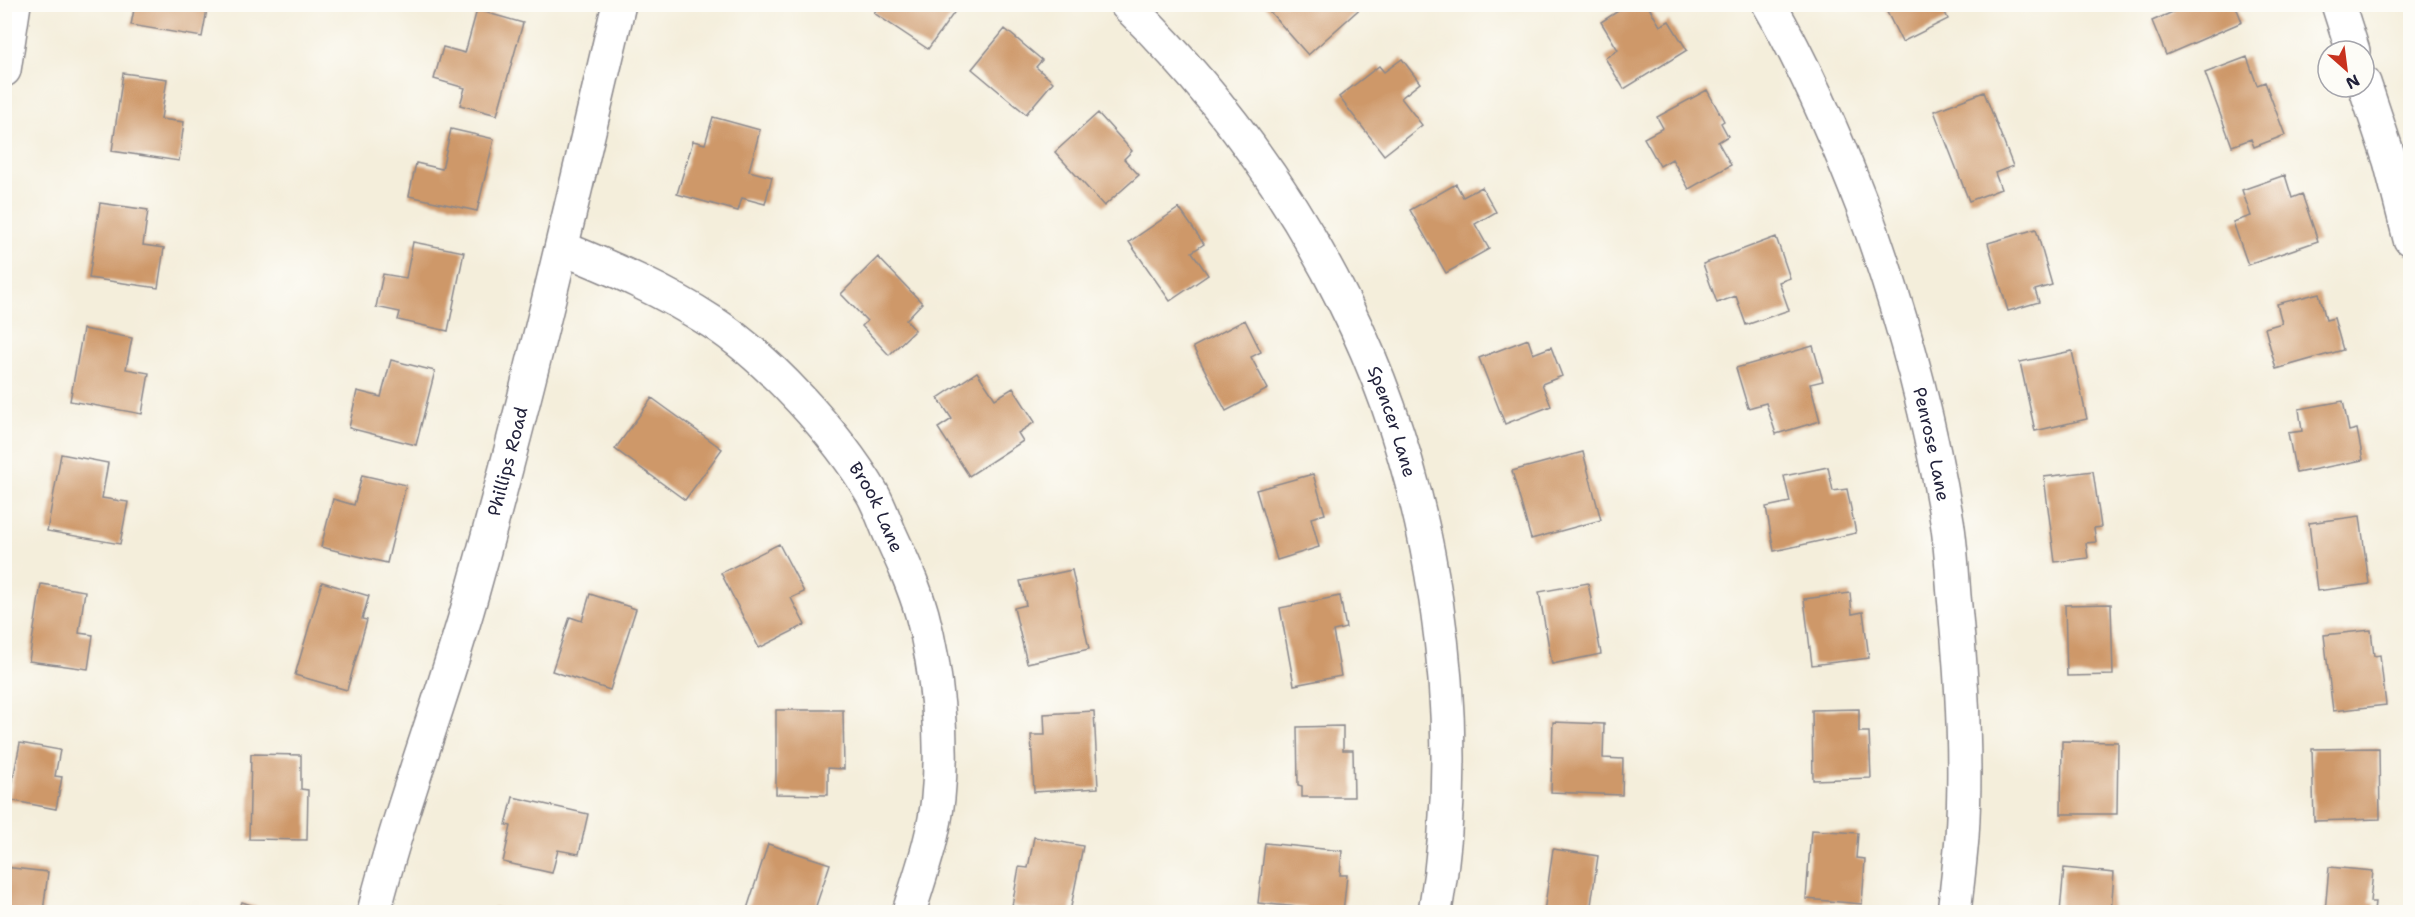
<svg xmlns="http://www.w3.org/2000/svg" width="2415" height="917" viewBox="0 0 2415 917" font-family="'Shantell Sans',sans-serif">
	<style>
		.building { fill: #ce9869 }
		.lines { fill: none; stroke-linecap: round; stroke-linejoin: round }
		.minor-casing { stroke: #8b888b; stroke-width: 36 }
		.minor { stroke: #fff; stroke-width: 33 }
		.labels { text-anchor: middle; stroke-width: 5; stroke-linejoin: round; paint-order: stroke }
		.street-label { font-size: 18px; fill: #22223b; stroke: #fdfcf7 }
	</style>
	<rect width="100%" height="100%" fill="#fdfcf7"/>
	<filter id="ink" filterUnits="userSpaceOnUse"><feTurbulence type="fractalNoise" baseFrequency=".0167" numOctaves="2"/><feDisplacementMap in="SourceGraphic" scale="12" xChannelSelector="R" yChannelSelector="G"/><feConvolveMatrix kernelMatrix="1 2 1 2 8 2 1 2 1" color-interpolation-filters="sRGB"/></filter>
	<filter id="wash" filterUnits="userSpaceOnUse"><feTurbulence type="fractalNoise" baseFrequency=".008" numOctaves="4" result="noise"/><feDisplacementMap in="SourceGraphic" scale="24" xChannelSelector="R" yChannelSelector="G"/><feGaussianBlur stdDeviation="1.35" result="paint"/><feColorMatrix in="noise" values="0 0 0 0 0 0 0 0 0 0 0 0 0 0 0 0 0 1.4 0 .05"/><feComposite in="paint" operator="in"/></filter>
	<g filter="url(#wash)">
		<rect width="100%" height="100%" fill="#f4eedb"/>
		<g id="blocks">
			<path class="building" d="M 135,4 L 208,4 L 202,37 L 131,25 Z
				M 867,4 L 948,4 L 956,10 L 928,49 L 874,13 L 876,10 Z
				M 1263,4 L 1365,4 L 1308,55 Z
				M 1629,4 L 1647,4 L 1660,26 L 1669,21 L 1687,50 L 1624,89 L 1605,58 L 1618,50 L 1601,22 Z
				M 1883,4 L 1941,4 L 1948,19 L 1902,42 Z
				M 2172,4 L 2235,4 L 2242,22 L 2166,55 L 2152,21 L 2175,11 Z
				M 477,10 L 523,23 L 497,115 L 460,105 L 465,88 L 434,79 L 443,47 L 465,53 Z
				M 1005,29 L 1042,60 L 1036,67 L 1053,82 L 1026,114 L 972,69 Z
				M 2247,57 L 2257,85 L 2265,82 L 2285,135 L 2254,147 L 2251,139 L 2232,146 L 2205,73 Z
				M 1402,59 L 1420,83 L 1401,98 L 1422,125 L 1384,155 L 1339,97 L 1379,66 L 1384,72 Z
				M 123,73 L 167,79 L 161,119 L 184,122 L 179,161 L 112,151 Z
				M 1707,90 L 1724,121 L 1721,123 L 1728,136 L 1718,142 L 1731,165 L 1689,189 L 1672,159 L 1660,166 L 1644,138 L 1663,128 L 1657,117 Z
				M 1984,92 L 2013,166 L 1995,173 L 2001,189 L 1969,201 L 1934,111 Z
				M 1098,113 L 1132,151 L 1124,159 L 1139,175 L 1104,206 L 1055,152 Z
				M 713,117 L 760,130 L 749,171 L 772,177 L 765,204 L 742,198 L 738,211 L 677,194 L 693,141 L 705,144 Z
				M 451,129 L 494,139 L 477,211 L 409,196 L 416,163 L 442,169 Z
				M 2285,175 L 2292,198 L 2302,194 L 2318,241 L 2248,265 L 2233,222 L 2251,216 L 2242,190 Z
				M 1456,184 L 1463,197 L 1482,187 L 1496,212 L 1475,224 L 1489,249 L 1446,273 L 1410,210 Z
				M 100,203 L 148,210 L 143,245 L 164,248 L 158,288 L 89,278 Z
				M 1179,208 L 1204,244 L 1192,252 L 1208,275 L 1170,301 L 1129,242 Z
				M 2036,229 L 2052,285 L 2035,290 L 2039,302 L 2008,311 L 1988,243 Z
				M 1776,237 L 1790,278 L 1779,282 L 1789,310 L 1746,325 L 1736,296 L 1717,303 L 1703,264 Z
				M 413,242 L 464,252 L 448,331 L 398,320 L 400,312 L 376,307 L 383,274 L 406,278 Z
				M 878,257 L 922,303 L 906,320 L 915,330 L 889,355 L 862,326 L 867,321 L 841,294 Z
				M 2319,293 L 2326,320 L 2334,318 L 2343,350 L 2276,369 L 2265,328 L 2282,323 L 2277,304 Z
				M 1245,320 L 1261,352 L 1251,357 L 1268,389 L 1226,411 L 1193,347 Z
				M 83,329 L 132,338 L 126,369 L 149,373 L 142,414 L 70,401 Z
				M 1528,339 L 1533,354 L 1551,347 L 1562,376 L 1542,384 L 1551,406 L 1505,424 L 1479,358 Z
				M 1813,346 L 1823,381 L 1810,384 L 1820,421 L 1776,434 L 1766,403 L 1748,408 L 1736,368 Z
				M 2072,351 L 2087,419 L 2035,431 L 2020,362 Z
				M 391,360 L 435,371 L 416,445 L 349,428 L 357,391 L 381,397 Z
				M 977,372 L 995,399 L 1013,388 L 1035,422 L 1018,433 L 1023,441 L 969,476 L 938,428 L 952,419 L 938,398 Z
				M 652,398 L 722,449 L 685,500 L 615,449 Z
				M 2343,401 L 2349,431 L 2357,429 L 2363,460 L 2296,473 L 2288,433 L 2302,431 L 2299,409 Z
				M 1583,452 L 1601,520 L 1531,539 L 1512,471 Z
				M 61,454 L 108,463 L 102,498 L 128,502 L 120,544 L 47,531 Z
				M 1828,467 L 1833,491 L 1847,489 L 1856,533 L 1774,551 L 1766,507 L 1790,502 L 1784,476 Z
				M 2093,471 L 2101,527 L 2094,528 L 2096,542 L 2086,543 L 2088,558 L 2055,562 L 2044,477 Z
				M 1313,474 L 1325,514 L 1311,518 L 1319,547 L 1277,560 L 1256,490 Z
				M 362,475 L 406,485 L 387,563 L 321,547 L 333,499 L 354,505 Z
				M 2360,516 L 2369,584 L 2317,591 L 2309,523 Z
				M 779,544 L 804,592 L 791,598 L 805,625 L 759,648 L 721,573 Z
				M 1072,570 L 1089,649 L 1027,663 L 1014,608 L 1026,605 L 1020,581 Z
				M 322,582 L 369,596 L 362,619 L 367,620 L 347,690 L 295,675 Z
				M 1588,583 L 1601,654 L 1552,664 L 1539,592 Z
				M 41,584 L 85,591 L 79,633 L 93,635 L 88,669 L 29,661 Z
				M 1850,593 L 1852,614 L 1863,612 L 1869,658 L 1812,665 L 1804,599 Z
				M 590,594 L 636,609 L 610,690 L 552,671 L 570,617 L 582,621 Z
				M 1340,596 L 1346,628 L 1333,631 L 1341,676 L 1294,685 L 1280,608 Z
				M 2111,604 L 2113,675 L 2067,676 L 2065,605 Z
				M 2371,630 L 2374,656 L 2380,655 L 2386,705 L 2333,711 L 2324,635 Z
				M 1859,709 L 1859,732 L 1869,732 L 1871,778 L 1813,780 L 1812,710 Z
				M 776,710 L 843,710 L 844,769 L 828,768 L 828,795 L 776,794 Z
				M 1094,711 L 1098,788 L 1034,792 L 1031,735 L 1045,735 L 1044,714 Z
				M 1553,722 L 1604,724 L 1603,758 L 1623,759 L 1622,795 L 1551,792 Z
				M 1343,726 L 1343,750 L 1353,750 L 1354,797 L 1302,797 L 1302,786 L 1298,785 L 1297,727 Z
				M 2062,741 L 2118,742 L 2117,814 L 2061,814 Z
				M 20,743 L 60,750 L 55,776 L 62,777 L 56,809 L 9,800 Z
				M 2379,748 L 2380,819 L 2314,821 L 2312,749 Z
				M 251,754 L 301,755 L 301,789 L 308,790 L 307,840 L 249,839 Z
				M 513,797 L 588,814 L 579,854 L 558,850 L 552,873 L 503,862 L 511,826 L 506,825 Z
				M 1811,830 L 1858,833 L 1856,858 L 1865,859 L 1862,904 L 1806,899 Z
				M 1034,837 L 1083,846 L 1070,912 L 1048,912 L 1012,906 L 1019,867 L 1028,868 Z
				M 1265,843 L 1342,851 L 1340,875 L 1347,875 L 1343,912 L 1306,912 L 1307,908 L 1258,903 Z
				M 768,844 L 830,864 L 814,912 L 799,911 L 798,912 L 746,912 Z
				M 1553,849 L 1598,856 L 1590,912 L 1544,912 Z
				M 4,867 L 48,872 L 43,912 L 4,912 Z
				M 2329,867 L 2373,871 L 2370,902 L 2375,902 L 2374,912 L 2325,912 Z
				M 2064,868 L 2114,873 L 2111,912 L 2060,912 Z
				M 242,902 L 271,912 L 238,912 Z
				M 493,907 L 512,912 L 492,912 Z"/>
		</g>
	</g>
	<g filter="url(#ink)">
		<use href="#blocks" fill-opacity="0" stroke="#8b888b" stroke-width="1.5"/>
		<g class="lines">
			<g class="minor-casing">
				<g id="minor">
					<path id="s1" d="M 1126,4 C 1215,91 1289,191 1344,302 C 1434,482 1469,715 1435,912"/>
					<path id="s2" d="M 1769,4 C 1807,70 1837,140 1864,210 C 1901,311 1929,415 1947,521 C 1951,545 1952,571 1954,596 C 1962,675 1967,758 1962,837 C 1960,862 1957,887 1954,912"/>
					<path d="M 2338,4 L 2353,51"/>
					<path d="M 4,70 L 14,4"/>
					<path d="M 2364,83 L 2390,161 L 2410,239"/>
					<path id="s3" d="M 562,248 C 614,269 664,291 712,322 C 769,359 837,434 872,493 C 879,505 884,520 890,534 C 902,560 914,586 922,614 C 937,669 944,742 938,798 C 934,838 920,875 909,912"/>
					<path id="s4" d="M 374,912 C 402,801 445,693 475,583 C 529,391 573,198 619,4"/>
				</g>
			</g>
			<use href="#minor" class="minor"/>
		</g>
	</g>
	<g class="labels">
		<g class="street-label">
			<text dy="6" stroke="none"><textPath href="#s1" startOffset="500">Spencer Lane</textPath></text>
			<text dy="6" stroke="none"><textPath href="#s2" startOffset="471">Penrose Lane</textPath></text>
			<text dy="6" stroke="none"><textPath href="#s4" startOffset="470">Phillips Road</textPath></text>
			<text dy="6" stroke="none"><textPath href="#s3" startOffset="418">Brook Lane</textPath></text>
		</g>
	</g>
	<rect width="2415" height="917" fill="none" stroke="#fdfcf7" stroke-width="24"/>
	<g transform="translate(2346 69) rotate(152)"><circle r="28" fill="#fdfcf7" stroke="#a5a5ac" stroke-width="1.5"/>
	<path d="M0-4.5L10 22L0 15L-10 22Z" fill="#c8321e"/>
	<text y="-9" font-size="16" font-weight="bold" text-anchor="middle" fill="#22223b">N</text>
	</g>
</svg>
